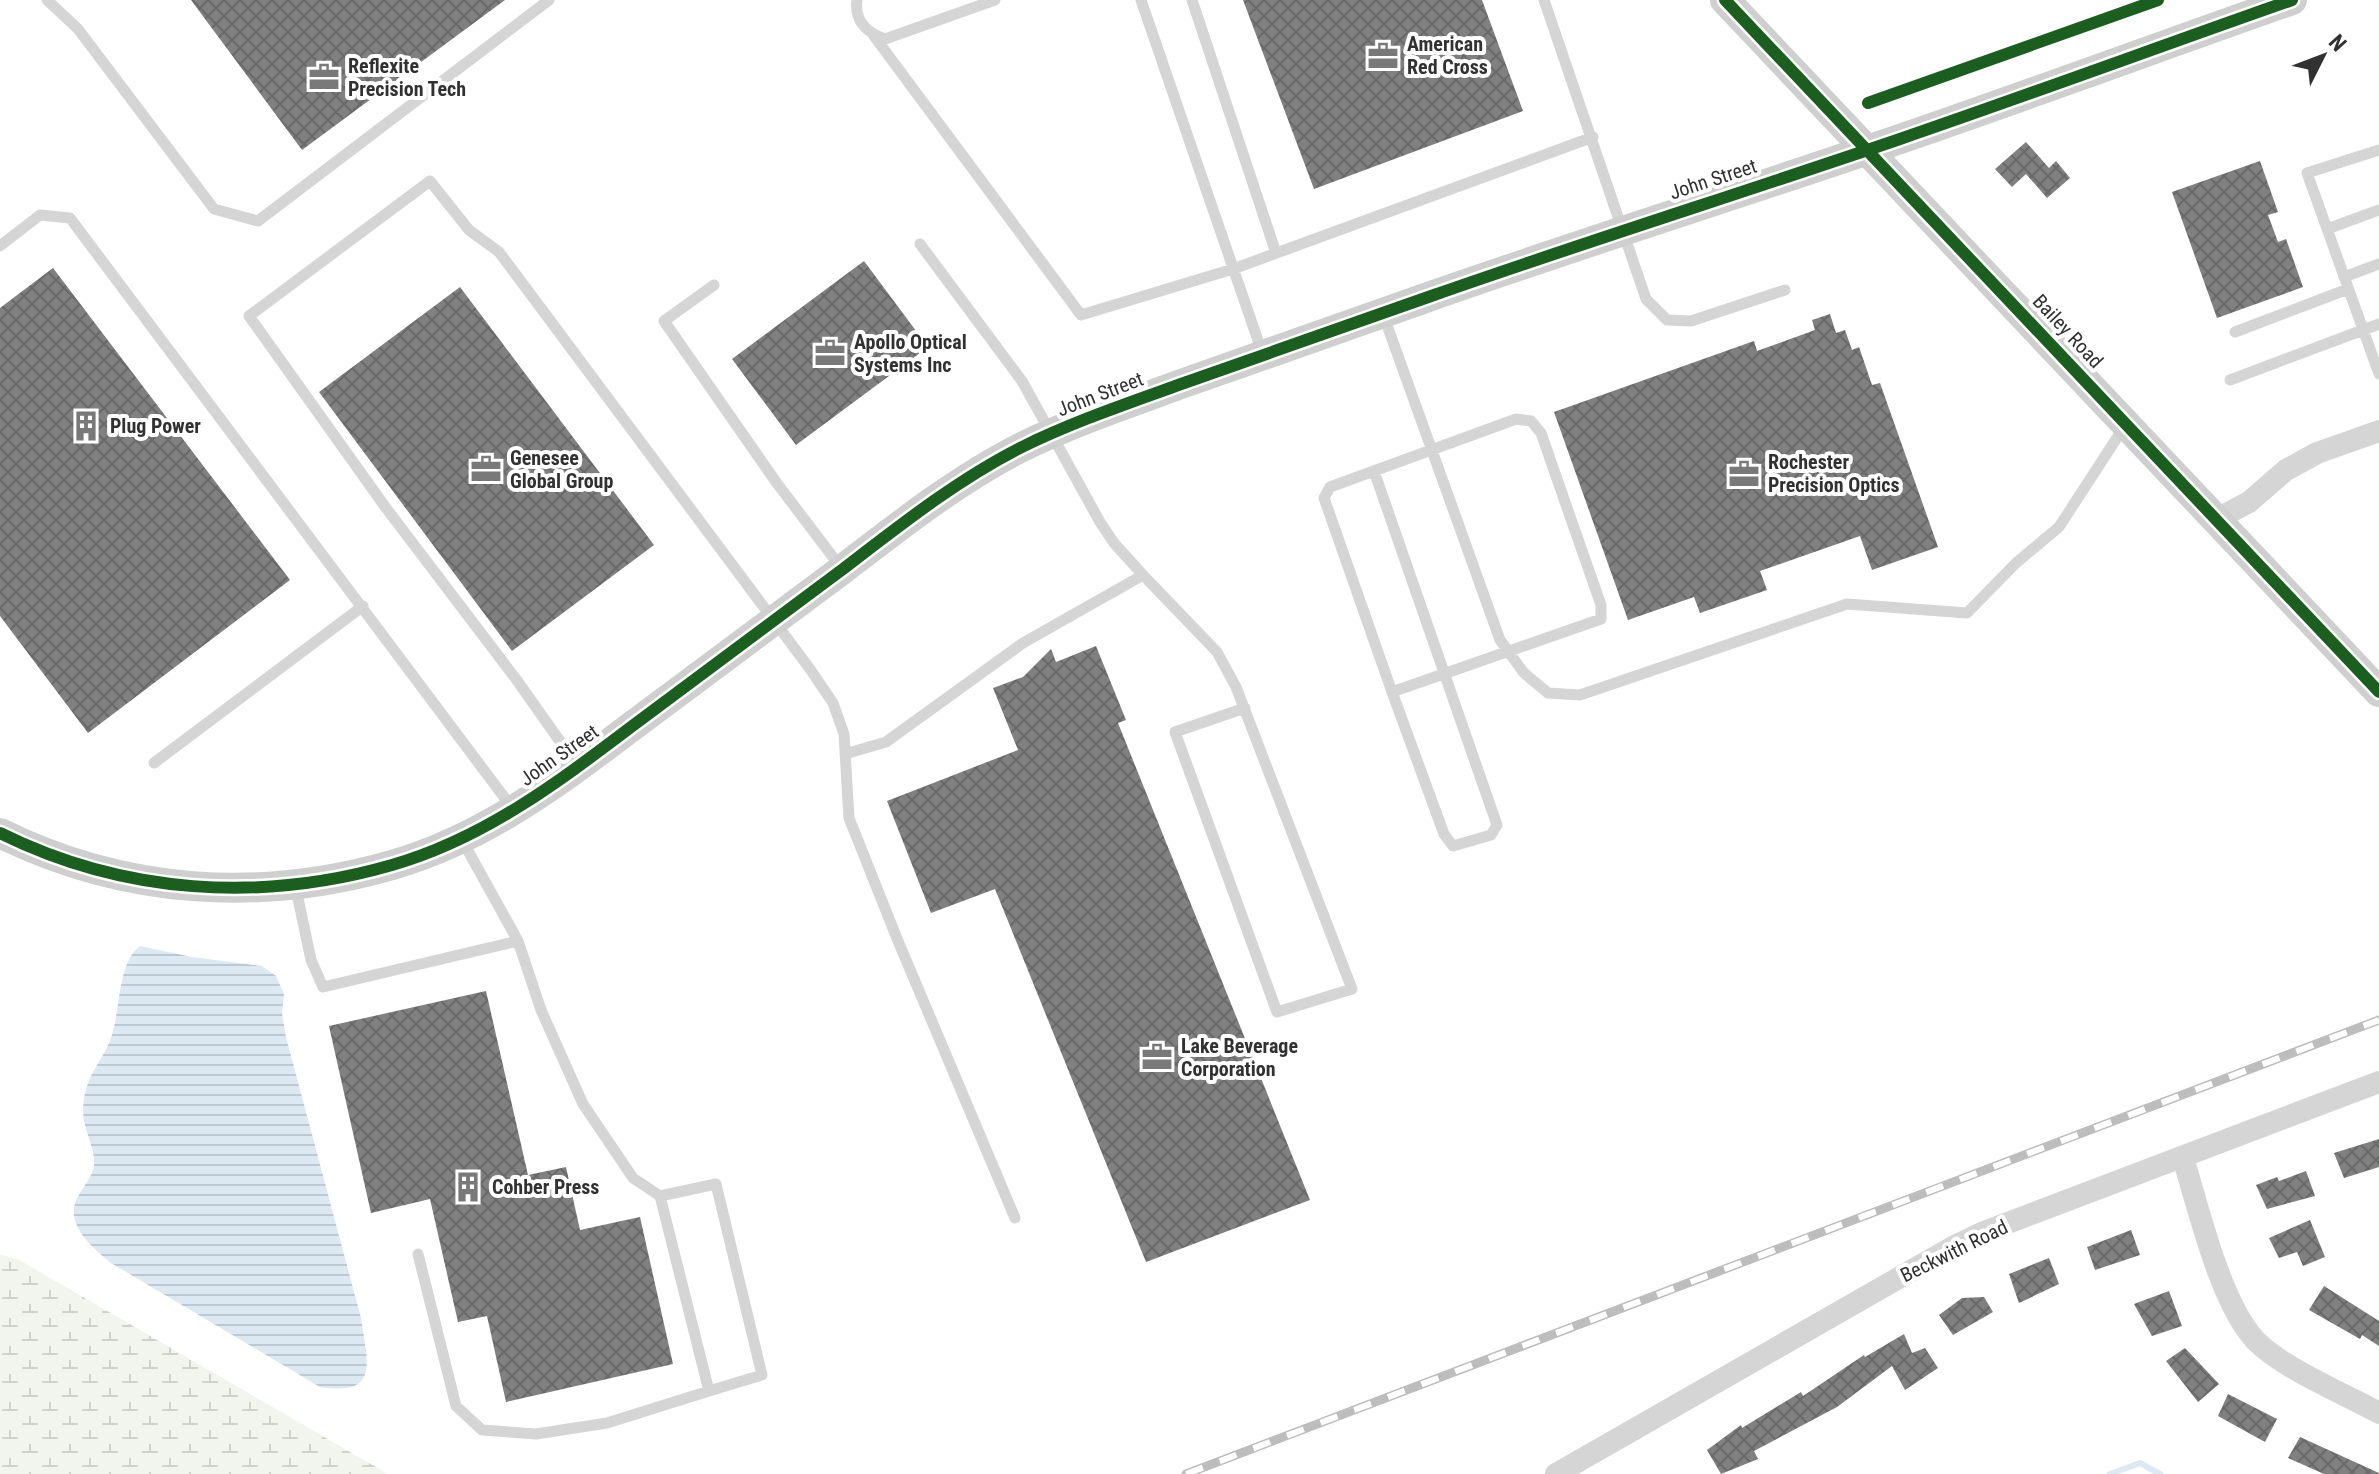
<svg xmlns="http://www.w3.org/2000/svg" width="2379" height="1474" viewBox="0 0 2379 1474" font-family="'Roboto Condensed',sans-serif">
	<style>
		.wetland { fill: url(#wetland-marsh) }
		.water { fill: url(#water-rules) }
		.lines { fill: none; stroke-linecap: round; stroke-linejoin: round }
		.stream { stroke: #dce9f2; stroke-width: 6 }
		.building { fill: url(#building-cross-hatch) }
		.lane { stroke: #d5d5d5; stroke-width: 11 }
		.street { stroke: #d5d5d5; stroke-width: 22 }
		.secondary { stroke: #cfcfcf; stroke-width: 30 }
		.rail-casing { stroke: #bdbdbd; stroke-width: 9 }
		.rail { stroke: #fff; stroke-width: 6; stroke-dasharray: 18; stroke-linecap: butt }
		.cycleway-casing { stroke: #fff; stroke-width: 17 }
		.cycleway { stroke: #1b5e20; stroke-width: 12 }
		.labels { text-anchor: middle; stroke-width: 8; stroke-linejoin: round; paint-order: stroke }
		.poi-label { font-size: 20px; font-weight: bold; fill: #313131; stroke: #fff; text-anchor: start }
		.street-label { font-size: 20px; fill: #313131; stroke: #fff }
	</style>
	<defs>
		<pattern id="wetland-marsh" width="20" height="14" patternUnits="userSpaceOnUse" patternTransform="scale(2)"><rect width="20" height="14" fill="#f1f5ed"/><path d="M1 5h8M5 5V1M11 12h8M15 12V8" fill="none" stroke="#cfd2cc"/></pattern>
		<pattern id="water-rules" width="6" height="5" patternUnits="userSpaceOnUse" patternTransform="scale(2)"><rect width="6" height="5" fill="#dce9f2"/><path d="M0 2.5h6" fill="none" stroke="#bdc8d0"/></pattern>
		<pattern id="building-cross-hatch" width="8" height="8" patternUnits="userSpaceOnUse" patternTransform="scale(2)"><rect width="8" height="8" fill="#808080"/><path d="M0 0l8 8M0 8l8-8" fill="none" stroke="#696969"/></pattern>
	</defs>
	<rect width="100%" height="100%" fill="#fff"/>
	<path class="wetland" d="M 0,1254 L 21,1261 L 388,1474 L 0,1474 Z"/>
	<path class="water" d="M 140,946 L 192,957 L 262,966 L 276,976 L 284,994 L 282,1013 L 286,1037 L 361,1318 C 367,1361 381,1397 320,1387 L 111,1263 C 96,1250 78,1237 74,1216 C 71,1196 92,1183 94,1165 C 96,1150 83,1129 83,1111 C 84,1075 100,1067 111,1038 C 121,1010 117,963 140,946 Z"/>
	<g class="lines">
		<path class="stream" d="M 2110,1474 L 2140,1463 L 2160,1474"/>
	</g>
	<path class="building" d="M 191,0 L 505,0 L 302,150 Z
		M 1243,0 L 1482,0 L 1523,111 L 1314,189 Z
		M 2026,142 L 2049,168 L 2056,161 L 2070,178 L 2047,198 L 2026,174 L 2012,187 L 1995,169 Z
		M 2260,161 L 2278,212 L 2268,215 L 2278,242 L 2286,239 L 2303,287 L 2217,318 L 2172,192 Z
		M 864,261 L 928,347 L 796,445 L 732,359 Z
		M 53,268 L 290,580 L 88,733 L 0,616 L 0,308 Z
		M 460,287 L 654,545 L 512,651 L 319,392 Z
		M 1830,314 L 1836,333 L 1845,330 L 1852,350 L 1859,347 L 1872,385 L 1880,383 L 1938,547 L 1872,570 L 1860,536 L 1760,571 L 1767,590 L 1700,613 L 1694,597 L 1628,620 L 1554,412 L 1754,341 L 1757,351 L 1815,330 L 1812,320 Z
		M 1096,646 L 1126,720 L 1118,723 L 1310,1200 L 1146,1262 L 995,889 L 931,913 L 887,801 L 1018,750 L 993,688 L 1023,677 L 1051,649 L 1056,662 Z
		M 486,991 L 528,1175 L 566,1167 L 580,1230 L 640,1217 L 673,1364 L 506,1402 L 487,1316 L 458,1322 L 430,1199 L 371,1213 L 329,1026 Z
		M 2379,1139 L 2379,1167 L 2344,1178 L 2334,1153 Z
		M 2306,1171 L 2315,1196 L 2267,1209 L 2256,1185 L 2277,1177 L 2279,1181 Z
		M 2310,1220 L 2325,1257 L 2303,1266 L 2297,1252 L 2279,1258 L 2269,1238 Z
		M 2131,1230 L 2140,1255 L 2095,1270 L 2087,1247 Z
		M 2049,1258 L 2059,1284 L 2019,1303 L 2009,1274 Z
		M 2324,1286 L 2379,1321 L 2379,1346 L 2362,1335 L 2360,1339 L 2309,1310 Z
		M 2169,1291 L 2182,1326 L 2152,1336 L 2134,1304 Z
		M 1984,1297 L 1993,1312 L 1953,1335 L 1939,1315 L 1962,1298 Z
		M 1904,1334 L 1912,1353 L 1925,1348 L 1938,1368 L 1905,1390 L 1892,1366 L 1837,1407 L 1754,1451 L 1758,1459 L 1721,1474 L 1707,1450 L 1741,1425 L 1742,1428 L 1801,1392 L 1803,1396 L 1864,1355 L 1865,1357 Z
		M 2185,1348 L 2219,1384 L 2198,1402 L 2166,1361 Z
		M 2228,1394 L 2277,1419 L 2265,1442 L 2218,1416 Z
		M 2300,1437 L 2379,1473 L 2379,1474 L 2324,1474 L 2288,1458 Z"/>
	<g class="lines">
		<path class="lane" d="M 47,0 L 78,29 L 214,209 L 258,221 L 549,0
			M 857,0 C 854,21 867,33 885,39 L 995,0
			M 1141,0 L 1263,355
			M 1192,0 L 1276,253
			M 1544,0 L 1646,299 L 1667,320 L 1691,321 L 1785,290
			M 874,36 L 1081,315 L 1233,269 L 1593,137
			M 2379,150 L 2307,173 L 2379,374
			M 2327,229 L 2379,210
			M 0,246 L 40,215 L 70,218 L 513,809
			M 2344,277 L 2379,264
			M 714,285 L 664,321 L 776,482 L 842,569
			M 1383,314 L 1500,640 L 1524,673 L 1548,693 L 1580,695 L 1847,604 L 1967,613 L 2016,563 L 2059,527 L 2124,427
			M 2235,332 L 2348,289
			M 2230,380 L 2379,324
			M 1516,419 L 1531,421 L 1541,433 L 1601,605 L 1601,619 L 1392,692 L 1324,498 L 1330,487 Z
			M 1374,471 L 1497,825 L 1491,835 L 1453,846 L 1444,834 L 1392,692
			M 1143,575 L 1217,652 L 1236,687 L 1352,989 L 1277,1012 L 1175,732 L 1245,708
			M 845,754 L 886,742 L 1023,643 L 1143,575 L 1114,543 L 1100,522 L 1022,381 L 920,244
			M 154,763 L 363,606
			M 576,764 L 516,679 L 386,508 L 249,316 L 430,181 L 469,230 L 499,252 L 810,669 L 833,703 L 844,734 L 849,818 L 898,941 L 1015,1218
			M 295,884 L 311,960 L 323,987 L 518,941 L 462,840
			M 660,1196 L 716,1184 L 762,1375 L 709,1391
			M 418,1254 L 456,1406 L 482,1430 L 536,1434 L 607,1423 L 709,1391 L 660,1196 L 633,1178 L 583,1104 L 541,1010 L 518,941"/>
		<path class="street" d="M 2217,519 L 2249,502 L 2286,470 L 2317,453 L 2379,431
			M 2183,1158 C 2199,1209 2220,1303 2256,1341 C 2284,1369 2343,1393 2379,1413
			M 1556,1474 L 1951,1248 L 1984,1232 L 2379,1082"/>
		<path class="secondary" d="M 1725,0 L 2379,692
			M 0,833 C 123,894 260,903 392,865 C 483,839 557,783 631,727 C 702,674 772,622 843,569 C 899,526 957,480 1020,448 C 1072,422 1129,403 1184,383 C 1267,354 1350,325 1434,295 C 1588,241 1745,192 1900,139 C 2031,94 2161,46 2292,0"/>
		<g class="rail-casing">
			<path id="rail" d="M 1186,1474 L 2379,1020"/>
		</g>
		<use href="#rail" class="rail"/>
		<g class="cycleway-casing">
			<path id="cycleway" d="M 1725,0 L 2379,692
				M 1868,103 L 2158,0
				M 0,833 C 123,894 260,903 392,865 C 483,839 557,783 631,727 C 702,674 772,622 843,569 C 899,526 957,480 1020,448 C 1072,422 1129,403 1184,383 C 1267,354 1350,325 1434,295 C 1588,241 1745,192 1900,139 C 2031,94 2161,46 2292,0"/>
		</g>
		<use href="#cycleway" class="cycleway"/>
	</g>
	<defs>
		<g id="office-bare" transform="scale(2.4)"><path d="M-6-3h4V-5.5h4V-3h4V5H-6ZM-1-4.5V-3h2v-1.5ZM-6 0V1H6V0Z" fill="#797979" stroke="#fff" stroke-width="2.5" paint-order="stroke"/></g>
		<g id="building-bare" transform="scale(2.4)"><path d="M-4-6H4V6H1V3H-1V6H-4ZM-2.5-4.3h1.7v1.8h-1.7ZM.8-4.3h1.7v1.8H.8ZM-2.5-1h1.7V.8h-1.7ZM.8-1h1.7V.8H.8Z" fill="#797979" stroke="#fff" stroke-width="2.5" paint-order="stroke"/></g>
	</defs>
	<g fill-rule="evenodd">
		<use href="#office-bare" x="1383" y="56"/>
		<use href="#office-bare" x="324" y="77"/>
		<use href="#office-bare" x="830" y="353"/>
		<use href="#building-bare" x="86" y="426"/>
		<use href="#office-bare" x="486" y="469"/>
		<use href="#office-bare" x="1744" y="474"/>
		<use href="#office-bare" x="1157" y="1057"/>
		<use href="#building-bare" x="468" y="1187"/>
	</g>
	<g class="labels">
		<g class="poi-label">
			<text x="1407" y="51">American<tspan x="1407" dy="23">Red Cross</tspan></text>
			<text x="348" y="73">Reflexite<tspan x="348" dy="23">Precision Tech</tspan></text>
			<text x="854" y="349">Apollo Optical<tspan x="854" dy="23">Systems Inc</tspan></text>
			<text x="110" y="433">Plug Power</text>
			<text x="510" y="465">Genesee<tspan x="510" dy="23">Global Group</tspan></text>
			<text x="1768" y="469">Rochester<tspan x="1768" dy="23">Precision Optics</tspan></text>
			<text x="1181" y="1053">Lake Beverage<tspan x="1181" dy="23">Corporation</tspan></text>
			<text x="492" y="1194">Cohber Press</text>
		</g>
		<g class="street-label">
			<text transform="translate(1713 179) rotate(-18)" y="7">John Street</text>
			<text transform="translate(2068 331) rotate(47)" y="7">Bailey Road</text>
			<text transform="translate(1100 394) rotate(-21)" y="7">John Street</text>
			<text transform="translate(559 755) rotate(-35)" y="7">John Street</text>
			<text transform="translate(1954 1251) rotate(-26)" y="7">Beckwith Road</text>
		</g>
	</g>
	<g transform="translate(2323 56) rotate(48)" stroke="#ffffff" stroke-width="6" paint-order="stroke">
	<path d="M0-6L14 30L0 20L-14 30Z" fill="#313131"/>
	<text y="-12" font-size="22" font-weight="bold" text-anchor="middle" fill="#313131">N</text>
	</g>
</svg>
